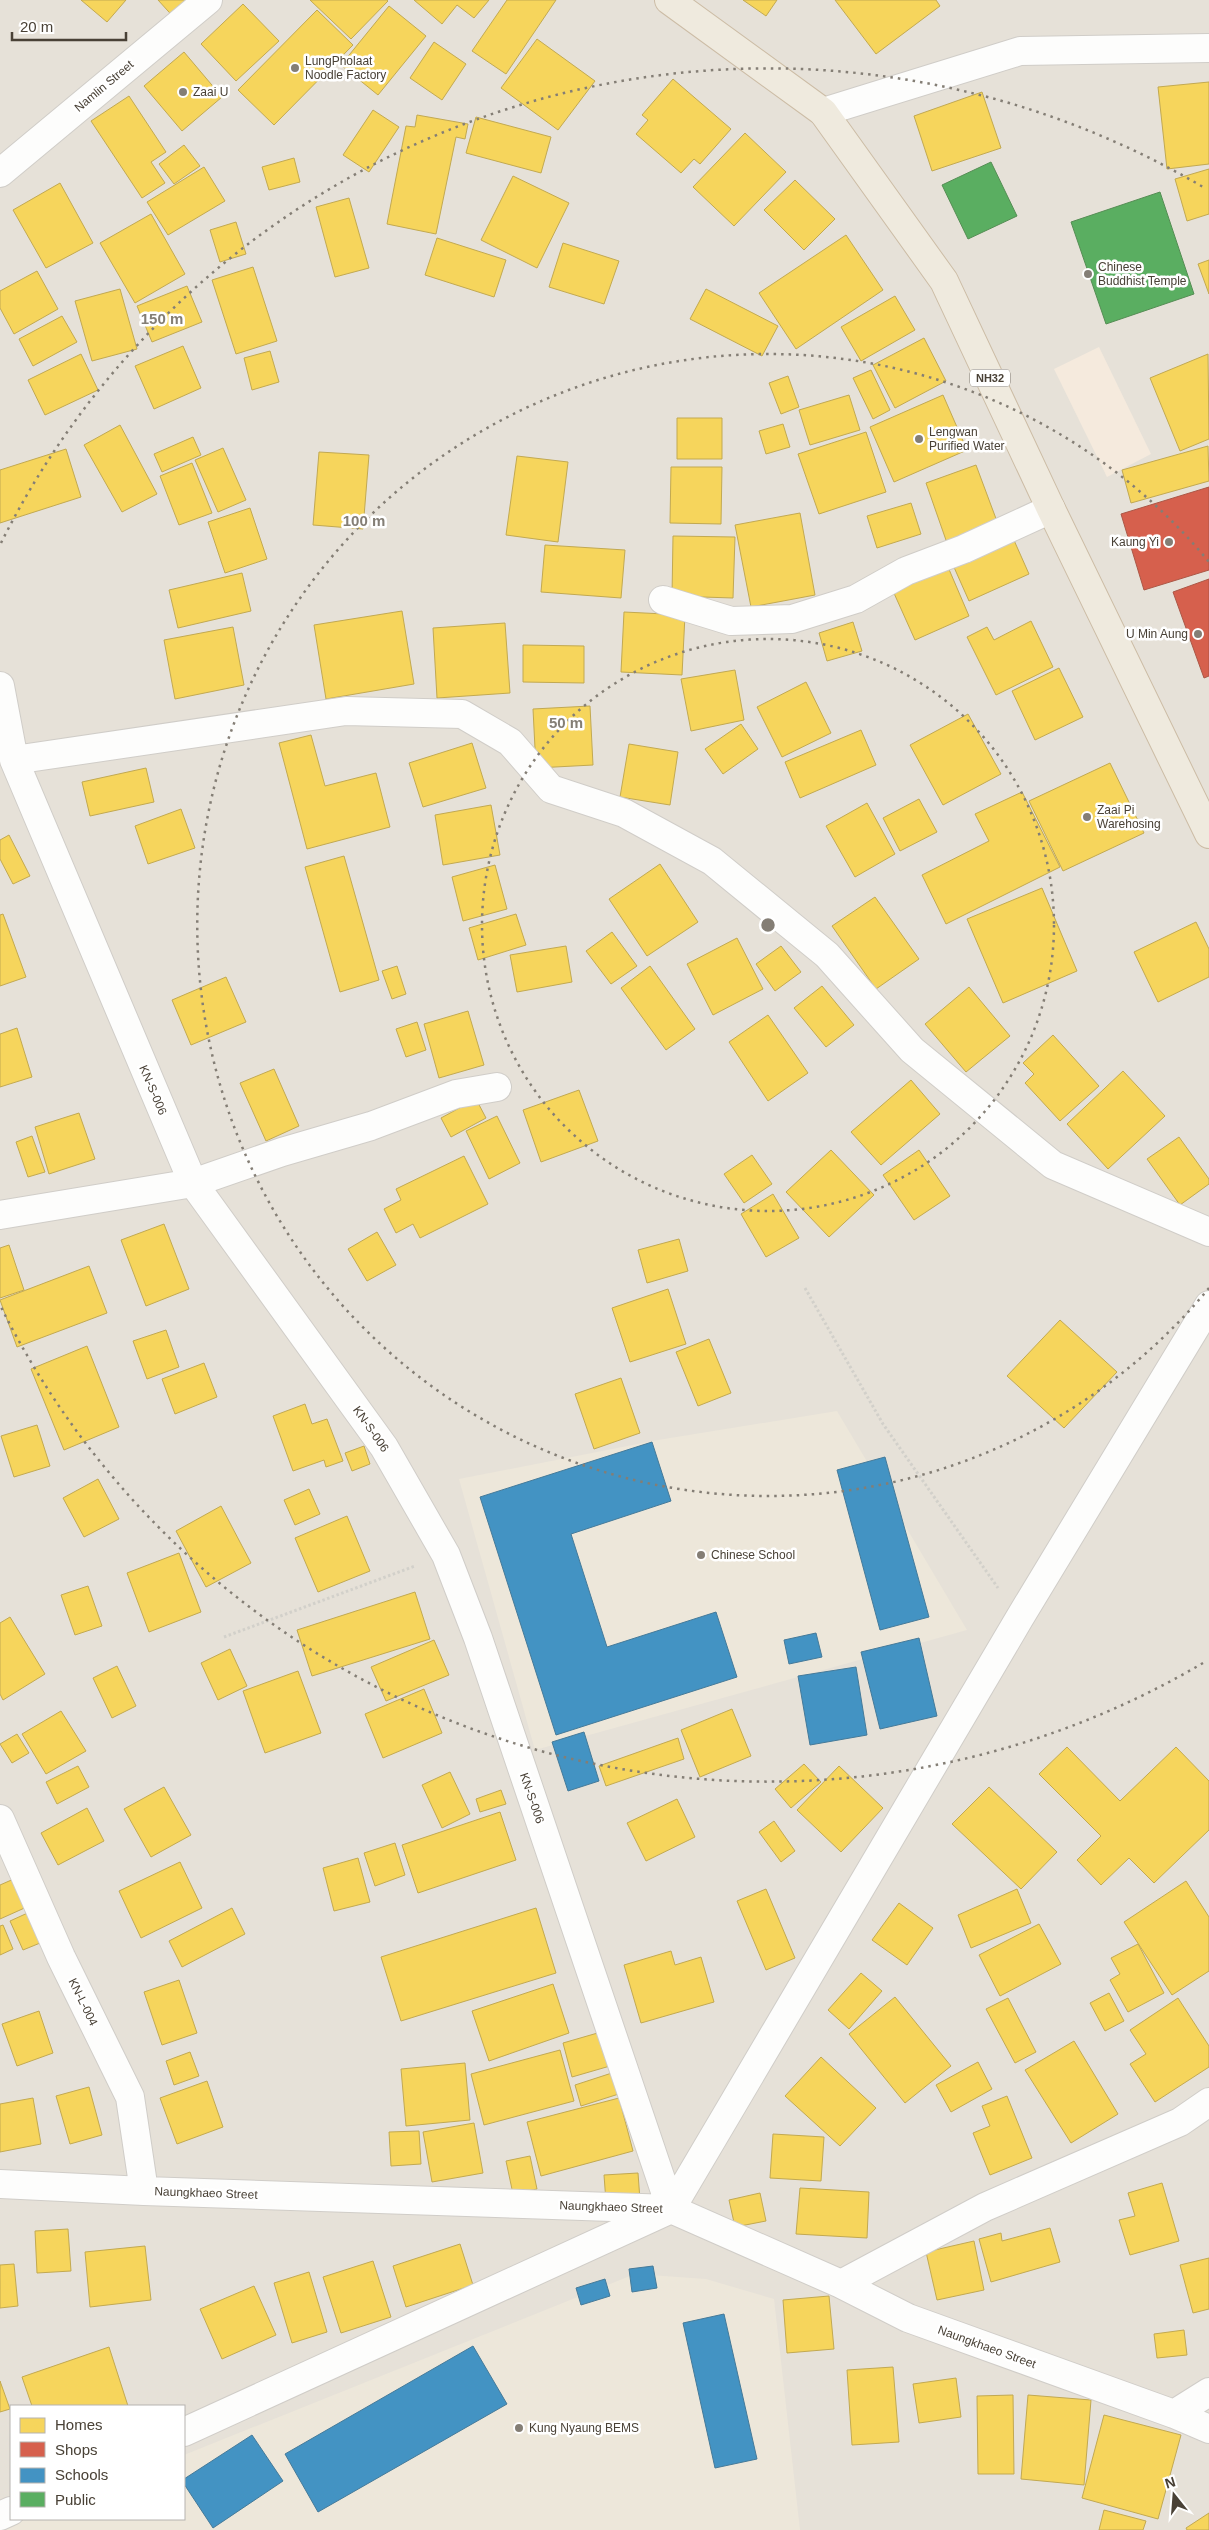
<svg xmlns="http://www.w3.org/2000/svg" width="1209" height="2530" viewBox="0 0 1209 2530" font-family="Arial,sans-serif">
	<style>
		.residential { fill: #e6e1d8; fill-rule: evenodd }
		.commercial { fill: #f5eadd }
		.education { fill: #ede7da }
		.homes { fill: #f6d55c; stroke: #c2a951 }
		.shops { fill: #d6604d; stroke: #ac5746 }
		.schools { fill: #4393c3; stroke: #457a99 }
		.public { fill: #5aae61; stroke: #558d54 }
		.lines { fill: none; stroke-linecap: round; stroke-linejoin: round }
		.minor-casing { stroke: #d0cdc8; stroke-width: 30 }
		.trunk-casing { stroke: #ccbca5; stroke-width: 30 }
		.path { stroke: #d2d0ca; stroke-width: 3; stroke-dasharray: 2.5 2.5; stroke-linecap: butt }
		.minor { stroke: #fdfdfc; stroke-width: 28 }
		.trunk { stroke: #efeade; stroke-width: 28 }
		.ring { fill: none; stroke: #847e75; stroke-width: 2.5; stroke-dasharray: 2.5 5 }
		.poi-dot { fill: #847e75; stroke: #fff; stroke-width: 2 }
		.labels { text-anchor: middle; stroke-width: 5; stroke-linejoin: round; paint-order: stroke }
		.shield { fill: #fff; stroke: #807a72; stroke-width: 1 }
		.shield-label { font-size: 11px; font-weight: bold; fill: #494136 }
		.poi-label { font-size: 12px; fill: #494136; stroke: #fff; text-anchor: start }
		.street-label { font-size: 12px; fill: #494136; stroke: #fff }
		.centre { fill: #847e75; stroke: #fff; stroke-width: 2.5 }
		.ring-label { font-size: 15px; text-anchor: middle; font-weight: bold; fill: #847e75; stroke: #fff; stroke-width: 5; stroke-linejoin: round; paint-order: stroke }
	</style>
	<rect width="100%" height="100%" fill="#f2f0eb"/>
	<path class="residential" d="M 0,0 L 1209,0 L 1209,2530 L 0,2530 ZM 11,2406 L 184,2406 L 184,2519 L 11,2519 Z"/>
	<path class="commercial" d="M 1099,347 L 1151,454 L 1107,477 L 1054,369 Z"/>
	<path class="education" d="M 837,1411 L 967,1630 L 535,1750 L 459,1479 L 658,1440 Z
		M 635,2274 L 706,2279 L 774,2299 L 800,2530 L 0,2530 L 26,2519 L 184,2519 L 184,2455 Z"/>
	<path class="homes" d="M 81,0 L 126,0 L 107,22 Z
		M 158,0 L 204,0 L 178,22 Z
		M 310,0 L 387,0 L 388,1 L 351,39 Z
		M 414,0 L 489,0 L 474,18 L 457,5 L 442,24 Z
		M 507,0 L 556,0 L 506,74 L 472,51 Z
		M 743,0 L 777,0 L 766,16 Z
		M 835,0 L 936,0 L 940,6 L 876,54 Z
		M 243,4 L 279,41 L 236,81 L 201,44 Z
		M 389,6 L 426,36 L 378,95 L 341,65 Z
		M 317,10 L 353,45 L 274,125 L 238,90 Z
		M 537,39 L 595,81 L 558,130 L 501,88 Z
		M 434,42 L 466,64 L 442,100 L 410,78 Z
		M 184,52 L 222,97 L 182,131 L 144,86 Z
		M 673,79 L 731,129 L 700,164 L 694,159 L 681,173 L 636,134 L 648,120 L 642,115 Z
		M 1209,82 L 1209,164 L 1167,169 L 1158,87 Z
		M 982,92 L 1001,148 L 932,171 L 914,116 Z
		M 129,96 L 166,152 L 151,162 L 165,183 L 142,198 L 91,121 Z
		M 373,110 L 399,127 L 369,172 L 343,155 Z
		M 417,115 L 468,124 L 465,139 L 456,137 L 436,234 L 387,224 L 406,126 L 415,127 Z
		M 476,117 L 551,137 L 541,173 L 466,153 Z
		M 745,133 L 786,172 L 734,226 L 693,187 Z
		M 184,145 L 200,166 L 174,184 L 159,164 Z
		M 294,158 L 300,182 L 269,190 L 262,167 Z
		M 204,167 L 225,201 L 168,235 L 147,202 Z
		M 1209,169 L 1209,214 L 1187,221 L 1175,179 Z
		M 513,176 L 569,203 L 537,268 L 481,240 Z
		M 795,180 L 835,219 L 804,250 L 764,210 Z
		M 60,183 L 93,243 L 46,268 L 13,210 Z
		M 349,198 L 369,268 L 335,277 L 316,207 Z
		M 151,214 L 185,274 L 135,303 L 100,243 Z
		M 236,222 L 246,254 L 220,262 L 210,230 Z
		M 846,235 L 883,290 L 796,349 L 759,293 Z
		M 437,238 L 506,260 L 494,297 L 425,275 Z
		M 563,243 L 619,261 L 604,304 L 549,287 Z
		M 1209,260 L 1209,294 L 1198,264 Z
		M 253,267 L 277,341 L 236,354 L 212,280 Z
		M 37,271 L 58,309 L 14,334 L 0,308 L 0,291 Z
		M 187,286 L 202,322 L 152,342 L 137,306 Z
		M 120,289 L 137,349 L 92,361 L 75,301 Z
		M 706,289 L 778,326 L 762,356 L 690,319 Z
		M 895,296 L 915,330 L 861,361 L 841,327 Z
		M 62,316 L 77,342 L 33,366 L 19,339 Z
		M 924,338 L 946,381 L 895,408 L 873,365 Z
		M 183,346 L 201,388 L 154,409 L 135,366 Z
		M 270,351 L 279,382 L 252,390 L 244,358 Z
		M 81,354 L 98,390 L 45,415 L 28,380 Z
		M 1208,354 L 1209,439 L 1180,451 L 1150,378 Z
		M 871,370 L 890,410 L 873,419 L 853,378 Z
		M 788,376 L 799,407 L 781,414 L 769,383 Z
		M 849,395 L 860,430 L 810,445 L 799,410 Z
		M 943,395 L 967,450 L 894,482 L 870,427 Z
		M 677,418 L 722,418 L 722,459 L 677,459 Z
		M 783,424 L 790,447 L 766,454 L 759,431 Z
		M 120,425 L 157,494 L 122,512 L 84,445 Z
		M 866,432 L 886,492 L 819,514 L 798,454 Z
		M 193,437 L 201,455 L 162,472 L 154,454 Z
		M 1208,446 L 1209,481 L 1131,503 L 1122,470 Z
		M 223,448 L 246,500 L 218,512 L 195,460 Z
		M 66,449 L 81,497 L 0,523 L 0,470 Z
		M 319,452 L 369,455 L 363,529 L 313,525 Z
		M 517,456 L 568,462 L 558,542 L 506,535 Z
		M 192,463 L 212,513 L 179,525 L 160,476 Z
		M 976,465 L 998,524 L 947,543 L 926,483 Z
		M 671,467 L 722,467 L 721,524 L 670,523 Z
		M 911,503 L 921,534 L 877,548 L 867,516 Z
		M 250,508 L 267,559 L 225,573 L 208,522 Z
		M 800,513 L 815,595 L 751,607 L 735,525 Z
		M 673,536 L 735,537 L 733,598 L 672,596 Z
		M 1013,538 L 1029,574 L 969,601 L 953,565 Z
		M 545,545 L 625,550 L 621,598 L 541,592 Z
		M 948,567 L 969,616 L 915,640 L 893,591 Z
		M 242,573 L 251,611 L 178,628 L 169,590 Z
		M 402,611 L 414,684 L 326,699 L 314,625 Z
		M 624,612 L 685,615 L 682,675 L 621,672 Z
		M 1031,621 L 1053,667 L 996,695 L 967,637 L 987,627 L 994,640 Z
		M 853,622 L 862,651 L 827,661 L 819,633 Z
		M 505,623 L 510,693 L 437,698 L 433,628 Z
		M 233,627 L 244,685 L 175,699 L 164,640 Z
		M 523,645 L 584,646 L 584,683 L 523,682 Z
		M 1059,668 L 1083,717 L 1035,740 L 1012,691 Z
		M 735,670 L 744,720 L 691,731 L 681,679 Z
		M 806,682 L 831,733 L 782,757 L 757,707 Z
		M 590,706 L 593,765 L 536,768 L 533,709 Z
		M 968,714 L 1001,774 L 943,805 L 910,745 Z
		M 741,724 L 758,749 L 723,774 L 705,749 Z
		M 861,730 L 876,765 L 800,798 L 785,762 Z
		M 311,735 L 325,786 L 376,773 L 390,827 L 307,849 L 279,743 Z
		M 472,743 L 486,788 L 423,807 L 409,763 Z
		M 629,744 L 678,752 L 670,805 L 620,797 Z
		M 1110,763 L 1144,833 L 1063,871 L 1029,801 Z
		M 146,768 L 154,802 L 90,816 L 82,782 Z
		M 1022,792 L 1060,867 L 946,924 L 922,875 L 989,841 L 975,814 Z
		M 919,799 L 937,832 L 900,851 L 883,818 Z
		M 867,803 L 895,854 L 855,877 L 826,826 Z
		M 491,805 L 500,855 L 443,865 L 435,815 Z
		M 181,809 L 195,848 L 148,864 L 135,826 Z
		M 9,835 L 30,876 L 13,884 L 0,859 L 0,840 Z
		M 344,856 L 379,980 L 340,992 L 305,867 Z
		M 660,864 L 698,922 L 647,956 L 609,899 Z
		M 495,865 L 507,909 L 463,921 L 452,877 Z
		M 1042,888 L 1077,971 L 1003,1003 L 967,919 Z
		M 875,897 L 919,959 L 876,989 L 832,926 Z
		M 3,914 L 26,977 L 0,986 L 0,915 Z
		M 516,914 L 526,945 L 478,960 L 469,928 Z
		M 1196,922 L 1209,949 L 1209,977 L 1158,1002 L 1134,952 Z
		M 612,932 L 637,966 L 611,984 L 586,951 Z
		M 737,938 L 763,989 L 713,1015 L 687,964 Z
		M 566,946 L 572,982 L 517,992 L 510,955 Z
		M 781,946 L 801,972 L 775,991 L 756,964 Z
		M 397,966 L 406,994 L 392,999 L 382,971 Z
		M 650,966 L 695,1029 L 666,1050 L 621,988 Z
		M 226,977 L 246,1022 L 191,1045 L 172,1000 Z
		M 822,986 L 854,1025 L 826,1047 L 794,1008 Z
		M 969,987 L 1010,1036 L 966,1072 L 925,1024 Z
		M 468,1011 L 484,1065 L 439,1078 L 424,1024 Z
		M 768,1015 L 808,1073 L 768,1101 L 729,1042 Z
		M 417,1022 L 426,1050 L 406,1057 L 396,1029 Z
		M 17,1028 L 32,1077 L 0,1087 L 0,1034 Z
		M 1053,1035 L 1099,1086 L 1060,1121 L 1025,1083 L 1034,1074 L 1023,1063 Z
		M 274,1069 L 299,1126 L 266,1141 L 240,1083 Z
		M 1123,1071 L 1165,1116 L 1108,1169 L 1067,1124 Z
		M 911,1080 L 940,1114 L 881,1165 L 851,1132 Z
		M 579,1090 L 598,1141 L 541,1162 L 523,1110 Z
		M 476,1099 L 486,1118 L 451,1137 L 441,1118 Z
		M 79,1113 L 95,1159 L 49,1174 L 35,1127 Z
		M 497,1116 L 520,1163 L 489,1179 L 466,1131 Z
		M 32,1136 L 45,1172 L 28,1177 L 16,1142 Z
		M 1179,1137 L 1209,1179 L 1209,1184 L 1180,1205 L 1147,1159 Z
		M 831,1150 L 874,1195 L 829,1237 L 786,1192 Z
		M 919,1150 L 950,1196 L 914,1220 L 883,1175 Z
		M 752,1155 L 772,1184 L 744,1203 L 724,1174 Z
		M 464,1156 L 488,1204 L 420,1238 L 413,1224 L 396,1233 L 384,1209 L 401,1200 L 396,1189 Z
		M 773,1194 L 799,1238 L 766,1257 L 741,1214 Z
		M 164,1224 L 189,1289 L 146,1306 L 121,1240 Z
		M 377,1232 L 396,1265 L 367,1281 L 348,1249 Z
		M 679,1239 L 688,1271 L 647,1283 L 638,1250 Z
		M 9,1245 L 24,1290 L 0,1298 L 0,1248 Z
		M 89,1266 L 107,1313 L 17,1347 L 0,1300 Z
		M 668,1289 L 686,1344 L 630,1362 L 612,1308 Z
		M 1060,1320 L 1117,1372 L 1064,1428 L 1007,1376 Z
		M 166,1330 L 179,1367 L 147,1379 L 133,1341 Z
		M 709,1339 L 731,1393 L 698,1406 L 676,1352 Z
		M 87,1346 L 119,1427 L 64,1450 L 31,1369 Z
		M 204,1363 L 217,1397 L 175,1414 L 162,1379 Z
		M 621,1378 L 640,1433 L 594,1449 L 575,1394 Z
		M 305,1404 L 312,1424 L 327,1419 L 343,1461 L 326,1467 L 324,1460 L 293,1471 L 273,1416 Z
		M 37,1425 L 50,1466 L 14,1477 L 1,1436 Z
		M 364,1446 L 370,1464 L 352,1471 L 345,1453 Z
		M 98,1479 L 119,1519 L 84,1537 L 63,1498 Z
		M 309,1489 L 320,1514 L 295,1525 L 284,1500 Z
		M 221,1506 L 251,1563 L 206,1587 L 176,1531 Z
		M 347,1516 L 370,1571 L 318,1592 L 295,1538 Z
		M 179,1553 L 201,1612 L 149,1632 L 127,1573 Z
		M 88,1586 L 102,1626 L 75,1635 L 61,1595 Z
		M 415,1592 L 430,1639 L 312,1676 L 297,1630 Z
		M 10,1617 L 45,1674 L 3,1700 L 0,1694 L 0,1623 Z
		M 434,1640 L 449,1675 L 386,1701 L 371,1667 Z
		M 230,1649 L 247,1686 L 218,1700 L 201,1663 Z
		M 117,1666 L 136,1706 L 112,1718 L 93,1678 Z
		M 298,1671 L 321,1733 L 265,1753 L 243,1691 Z
		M 424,1689 L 442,1733 L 383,1758 L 365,1714 Z
		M 732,1709 L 751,1756 L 700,1777 L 681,1730 Z
		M 61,1711 L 86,1751 L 46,1774 L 22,1734 Z
		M 17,1734 L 29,1753 L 12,1763 L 0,1744 Z
		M 678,1738 L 684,1759 L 606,1786 L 599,1766 Z
		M 1067,1747 L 1120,1801 L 1176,1747 L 1209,1781 L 1209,1830 L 1154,1883 L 1129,1858 L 1101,1885 L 1077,1860 L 1101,1836 L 1039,1774 Z
		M 804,1764 L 821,1782 L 791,1808 L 775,1789 Z
		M 78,1766 L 89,1787 L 57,1804 L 46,1782 Z
		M 839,1766 L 883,1808 L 841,1852 L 797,1810 Z
		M 450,1772 L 470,1814 L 442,1828 L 422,1785 Z
		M 164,1787 L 191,1835 L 151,1857 L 124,1809 Z
		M 989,1787 L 1057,1852 L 1021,1889 L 952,1824 Z
		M 501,1790 L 506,1804 L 480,1812 L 476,1799 Z
		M 677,1799 L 695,1837 L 646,1861 L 627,1823 Z
		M 87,1808 L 104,1841 L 58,1865 L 41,1833 Z
		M 500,1812 L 516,1860 L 418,1893 L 402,1845 Z
		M 774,1821 L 795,1851 L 781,1862 L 759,1832 Z
		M 395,1843 L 405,1875 L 375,1886 L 364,1853 Z
		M 358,1858 L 370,1902 L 334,1911 L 323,1868 Z
		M 180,1862 L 202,1908 L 141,1938 L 119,1891 Z
		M 16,1878 L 29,1906 L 0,1919 L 0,1885 Z
		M 1186,1881 L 1209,1917 L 1209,1971 L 1172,1995 L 1124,1922 Z
		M 766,1889 L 795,1958 L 766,1970 L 737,1901 Z
		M 1017,1889 L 1031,1923 L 971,1948 L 958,1915 Z
		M 899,1903 L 933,1928 L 907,1965 L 872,1940 Z
		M 232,1908 L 245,1934 L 182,1967 L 169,1941 Z
		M 536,1908 L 556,1973 L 401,2021 L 381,1957 Z
		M 32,1911 L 45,1941 L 23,1950 L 10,1921 Z
		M 1039,1924 L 1061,1964 L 1000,1996 L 979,1955 Z
		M 3,1925 L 13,1949 L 0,1955 L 0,1926 Z
		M 1138,1944 L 1164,1993 L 1128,2012 L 1110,1980 L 1120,1974 L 1111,1958 Z
		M 671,1951 L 675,1965 L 701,1957 L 714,2002 L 641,2023 L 624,1965 Z
		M 861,1973 L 882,1991 L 849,2029 L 828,2010 Z
		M 179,1980 L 197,2033 L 162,2045 L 144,1992 Z
		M 553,1984 L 569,2033 L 489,2061 L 472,2011 Z
		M 1109,1993 L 1124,2021 L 1105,2031 L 1090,2003 Z
		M 895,1997 L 951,2066 L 905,2103 L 849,2034 Z
		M 1008,1998 L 1036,2052 L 1015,2063 L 986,2009 Z
		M 1178,1998 L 1209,2046 L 1209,2067 L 1155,2102 L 1130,2064 L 1146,2054 L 1130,2030 Z
		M 39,2011 L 53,2053 L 17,2066 L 2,2024 Z
		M 601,2032 L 610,2066 L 572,2077 L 563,2043 Z
		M 1074,2041 L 1118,2114 L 1071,2143 L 1025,2070 Z
		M 560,2050 L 574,2101 L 484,2125 L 471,2074 Z
		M 190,2052 L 199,2076 L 174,2085 L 166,2061 Z
		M 821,2057 L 876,2108 L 840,2146 L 785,2096 Z
		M 978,2062 L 992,2089 L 951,2112 L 936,2085 Z
		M 465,2063 L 470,2120 L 406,2126 L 401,2069 Z
		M 618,2071 L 625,2092 L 581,2106 L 575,2085 Z
		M 207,2081 L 223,2127 L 177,2144 L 160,2098 Z
		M 89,2087 L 102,2135 L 70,2144 L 56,2096 Z
		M 1007,2096 L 1032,2158 L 990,2175 L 973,2133 L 990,2126 L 982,2106 Z
		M 33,2098 L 41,2144 L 0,2152 L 0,2104 Z
		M 619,2098 L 633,2151 L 541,2176 L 527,2122 Z
		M 474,2123 L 483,2173 L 432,2182 L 423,2132 Z
		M 419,2131 L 421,2164 L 391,2166 L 389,2132 Z
		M 773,2134 L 824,2137 L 821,2181 L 770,2178 Z
		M 530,2156 L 537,2189 L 513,2194 L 506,2161 Z
		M 638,2173 L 640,2200 L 606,2202 L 604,2175 Z
		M 1162,2183 L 1179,2241 L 1130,2255 L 1119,2220 L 1135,2216 L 1128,2193 Z
		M 800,2188 L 869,2192 L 867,2238 L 796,2234 Z
		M 760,2193 L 766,2221 L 735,2227 L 729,2200 Z
		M 1050,2228 L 1060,2262 L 991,2282 L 979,2239 L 1001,2233 L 1002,2241 Z
		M 68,2229 L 71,2271 L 37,2273 L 35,2231 Z
		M 974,2241 L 984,2290 L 937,2300 L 926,2252 Z
		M 460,2244 L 473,2285 L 406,2307 L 393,2266 Z
		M 145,2246 L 151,2300 L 90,2307 L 85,2252 Z
		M 1209,2258 L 1209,2309 L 1193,2313 L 1180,2265 Z
		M 373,2261 L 391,2317 L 341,2333 L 323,2277 Z
		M 14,2264 L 18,2306 L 0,2308 L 0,2265 Z
		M 309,2272 L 327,2332 L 292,2343 L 274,2283 Z
		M 254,2286 L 276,2335 L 222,2359 L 200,2309 Z
		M 829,2296 L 834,2349 L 787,2353 L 783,2300 Z
		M 1184,2330 L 1187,2355 L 1157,2358 L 1154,2334 Z
		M 109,2347 L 128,2406 L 32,2406 L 22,2377 Z
		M 893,2367 L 899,2442 L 852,2445 L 847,2370 Z
		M 956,2378 L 961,2417 L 919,2423 L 913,2384 Z
		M 0,2381 L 10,2409 L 0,2412 Z
		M 1013,2395 L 1014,2474 L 978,2474 L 977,2396 Z
		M 1028,2395 L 1091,2400 L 1084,2485 L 1021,2479 Z
		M 1104,2415 L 1181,2435 L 1158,2519 L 1082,2498 Z
		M 1104,2510 L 1146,2521 L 1143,2530 L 1099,2530 Z
		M 1209,2513 L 1209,2530 L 1187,2530 L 1186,2528 Z"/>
	<path class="shops" d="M 1209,487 L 1209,570 L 1144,590 L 1121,514 Z
		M 1209,579 L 1209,676 L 1204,678 L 1173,592 Z"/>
	<path class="schools" d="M 652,1442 L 671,1501 L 571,1534 L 607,1647 L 716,1612 L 737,1677 L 556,1735 L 480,1497 Z
		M 885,1457 L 929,1617 L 880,1630 L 837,1470 Z
		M 816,1633 L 822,1657 L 789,1664 L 784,1640 Z
		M 919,1638 L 937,1716 L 880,1729 L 861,1652 Z
		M 856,1667 L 867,1735 L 810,1745 L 798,1676 Z
		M 584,1732 L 599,1781 L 568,1791 L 552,1742 Z
		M 653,2266 L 657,2288 L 632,2292 L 629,2269 Z
		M 605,2279 L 610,2296 L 581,2305 L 576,2288 Z
		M 724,2314 L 757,2459 L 715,2468 L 683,2323 Z
		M 473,2346 L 507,2404 L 318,2512 L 285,2454 Z
		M 252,2435 L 283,2481 L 213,2528 L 184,2484 L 184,2479 Z"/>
	<path class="public" d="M 991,162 L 1017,216 L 968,239 L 942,185 Z
		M 1160,192 L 1194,294 L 1106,324 L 1071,222 Z"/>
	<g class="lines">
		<g class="minor-casing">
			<path id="minor" d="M 823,112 L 1020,51 L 1209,48
				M 0,173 L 208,0
				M 663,600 L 731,621 L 792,619 L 856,599 L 906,571 L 964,549 L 1051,509
				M 0,686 L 14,760 L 193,1183 L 384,1447 L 446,1555 L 478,1638 L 671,2209
				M 14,760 L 346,711 L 462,714 L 510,742 L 551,789 L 624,813 L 712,861 L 827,955 L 912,1050 L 1053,1165 L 1209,1232
				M 0,1215 L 193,1183 L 282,1152 L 371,1126 L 456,1094 L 497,1087
				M 0,1819 L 61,1957 L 130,2097 L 144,2191
				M 0,2184 L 144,2191 L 671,2209 L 841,2284 L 908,2318 L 1174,2414 L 1209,2429
				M 841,2284 L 985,2207 L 1180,2122 L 1209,2102
				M 1174,2414 L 1209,2392
				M 184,2432 L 671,2209 L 1019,1619 L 1209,1305
				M 0,2516 L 11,2511"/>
		</g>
		<g class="trunk-casing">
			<path id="trunk" d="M 669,0 L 823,112 L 944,281 L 1051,509 L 1209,834"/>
		</g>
		<path class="path" d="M 805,1288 L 883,1424 L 998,1588
			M 224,1637 L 415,1566"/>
		<use href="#minor" class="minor"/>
		<use href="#trunk" class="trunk"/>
	</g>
	<g class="ring">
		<circle cx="768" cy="925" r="286"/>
		<path d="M1209 1288A571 571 0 1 1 1209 562"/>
		<path d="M1203 1663A857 857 0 0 1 1 1307M1 543A857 857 0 0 1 1203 187"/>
	</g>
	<g class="poi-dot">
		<circle cx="295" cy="68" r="5"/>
		<circle cx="183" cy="92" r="5"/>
		<circle cx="1088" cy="274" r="5"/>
		<circle cx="919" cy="439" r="5"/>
		<circle cx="1169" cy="542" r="5"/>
		<circle cx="1198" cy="634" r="5"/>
		<circle cx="1087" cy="817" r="5"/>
		<circle cx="701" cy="1555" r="5"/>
		<circle cx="519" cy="2428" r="5"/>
	</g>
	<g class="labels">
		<rect class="shield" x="970" y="369.5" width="40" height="17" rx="4"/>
		<g class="shield-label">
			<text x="990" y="382">NH32</text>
		</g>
		<g class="poi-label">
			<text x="305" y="65">LungPholaat<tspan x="305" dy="14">Noodle Factory</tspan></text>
			<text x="193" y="96">Zaai U</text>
			<text x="1098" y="271">Chinese<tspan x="1098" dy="14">Buddhist Temple</tspan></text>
			<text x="929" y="436">Lengwan<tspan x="929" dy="14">Purified Water</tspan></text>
			<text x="1159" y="546" text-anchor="end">Kaung Yi</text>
			<text x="1188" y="638" text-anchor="end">U Min Aung</text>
			<text x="1097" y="814">Zaai Pi<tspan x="1097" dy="14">Warehosing</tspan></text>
			<text x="711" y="1559">Chinese School</text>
			<text x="529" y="2432">Kung Nyaung BEMS</text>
		</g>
		<g class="street-label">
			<text transform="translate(104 86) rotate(-40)" y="4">Namlin Street</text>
			<text transform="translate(153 1090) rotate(67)" y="4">KN-S-006</text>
			<text transform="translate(371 1429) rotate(55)" y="4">KN-S-006</text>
			<text transform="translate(532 1798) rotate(71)" y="4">KN-S-006</text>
			<text transform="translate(83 2002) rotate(64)" y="4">KN-L-004</text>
			<text transform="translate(206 2193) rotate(2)" y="4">Naungkhaeo Street</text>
			<text transform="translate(611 2207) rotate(2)" y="4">Naungkhaeo Street</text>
			<text transform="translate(987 2347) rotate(20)" y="4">Naungkhaeo Street</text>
		</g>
	</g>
	<circle cx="768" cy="925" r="8" class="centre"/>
	<g class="ring-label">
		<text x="162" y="324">150 m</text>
		<text x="364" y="526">100 m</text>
		<text x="566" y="728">50 m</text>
	</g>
	<rect x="10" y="2405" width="175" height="115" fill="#ffffff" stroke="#b6b3af"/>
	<rect x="20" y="2418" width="25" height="15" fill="#f6d55c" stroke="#b6b3af"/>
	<text x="55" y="2430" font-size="15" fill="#494136">Homes</text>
	<rect x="20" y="2442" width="25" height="15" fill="#d6604d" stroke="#b6b3af"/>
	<text x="55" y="2455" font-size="15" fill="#494136">Shops</text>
	<rect x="20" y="2468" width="25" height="15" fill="#4393c3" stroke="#b6b3af"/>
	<text x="55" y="2480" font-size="15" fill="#494136">Schools</text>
	<rect x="20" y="2492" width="25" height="15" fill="#5aae61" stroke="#b6b3af"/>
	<text x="55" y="2505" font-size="15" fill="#494136">Public</text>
	<g transform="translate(1174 2495) rotate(343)" stroke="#ffffff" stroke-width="4" paint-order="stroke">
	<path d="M0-4L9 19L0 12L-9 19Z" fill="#494136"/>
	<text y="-8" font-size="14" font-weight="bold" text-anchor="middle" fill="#494136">N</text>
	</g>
	<path d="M12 32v8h114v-8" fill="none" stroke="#494136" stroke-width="2.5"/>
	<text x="20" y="32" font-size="15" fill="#494136" stroke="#ffffff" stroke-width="4" paint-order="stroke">20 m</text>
</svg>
